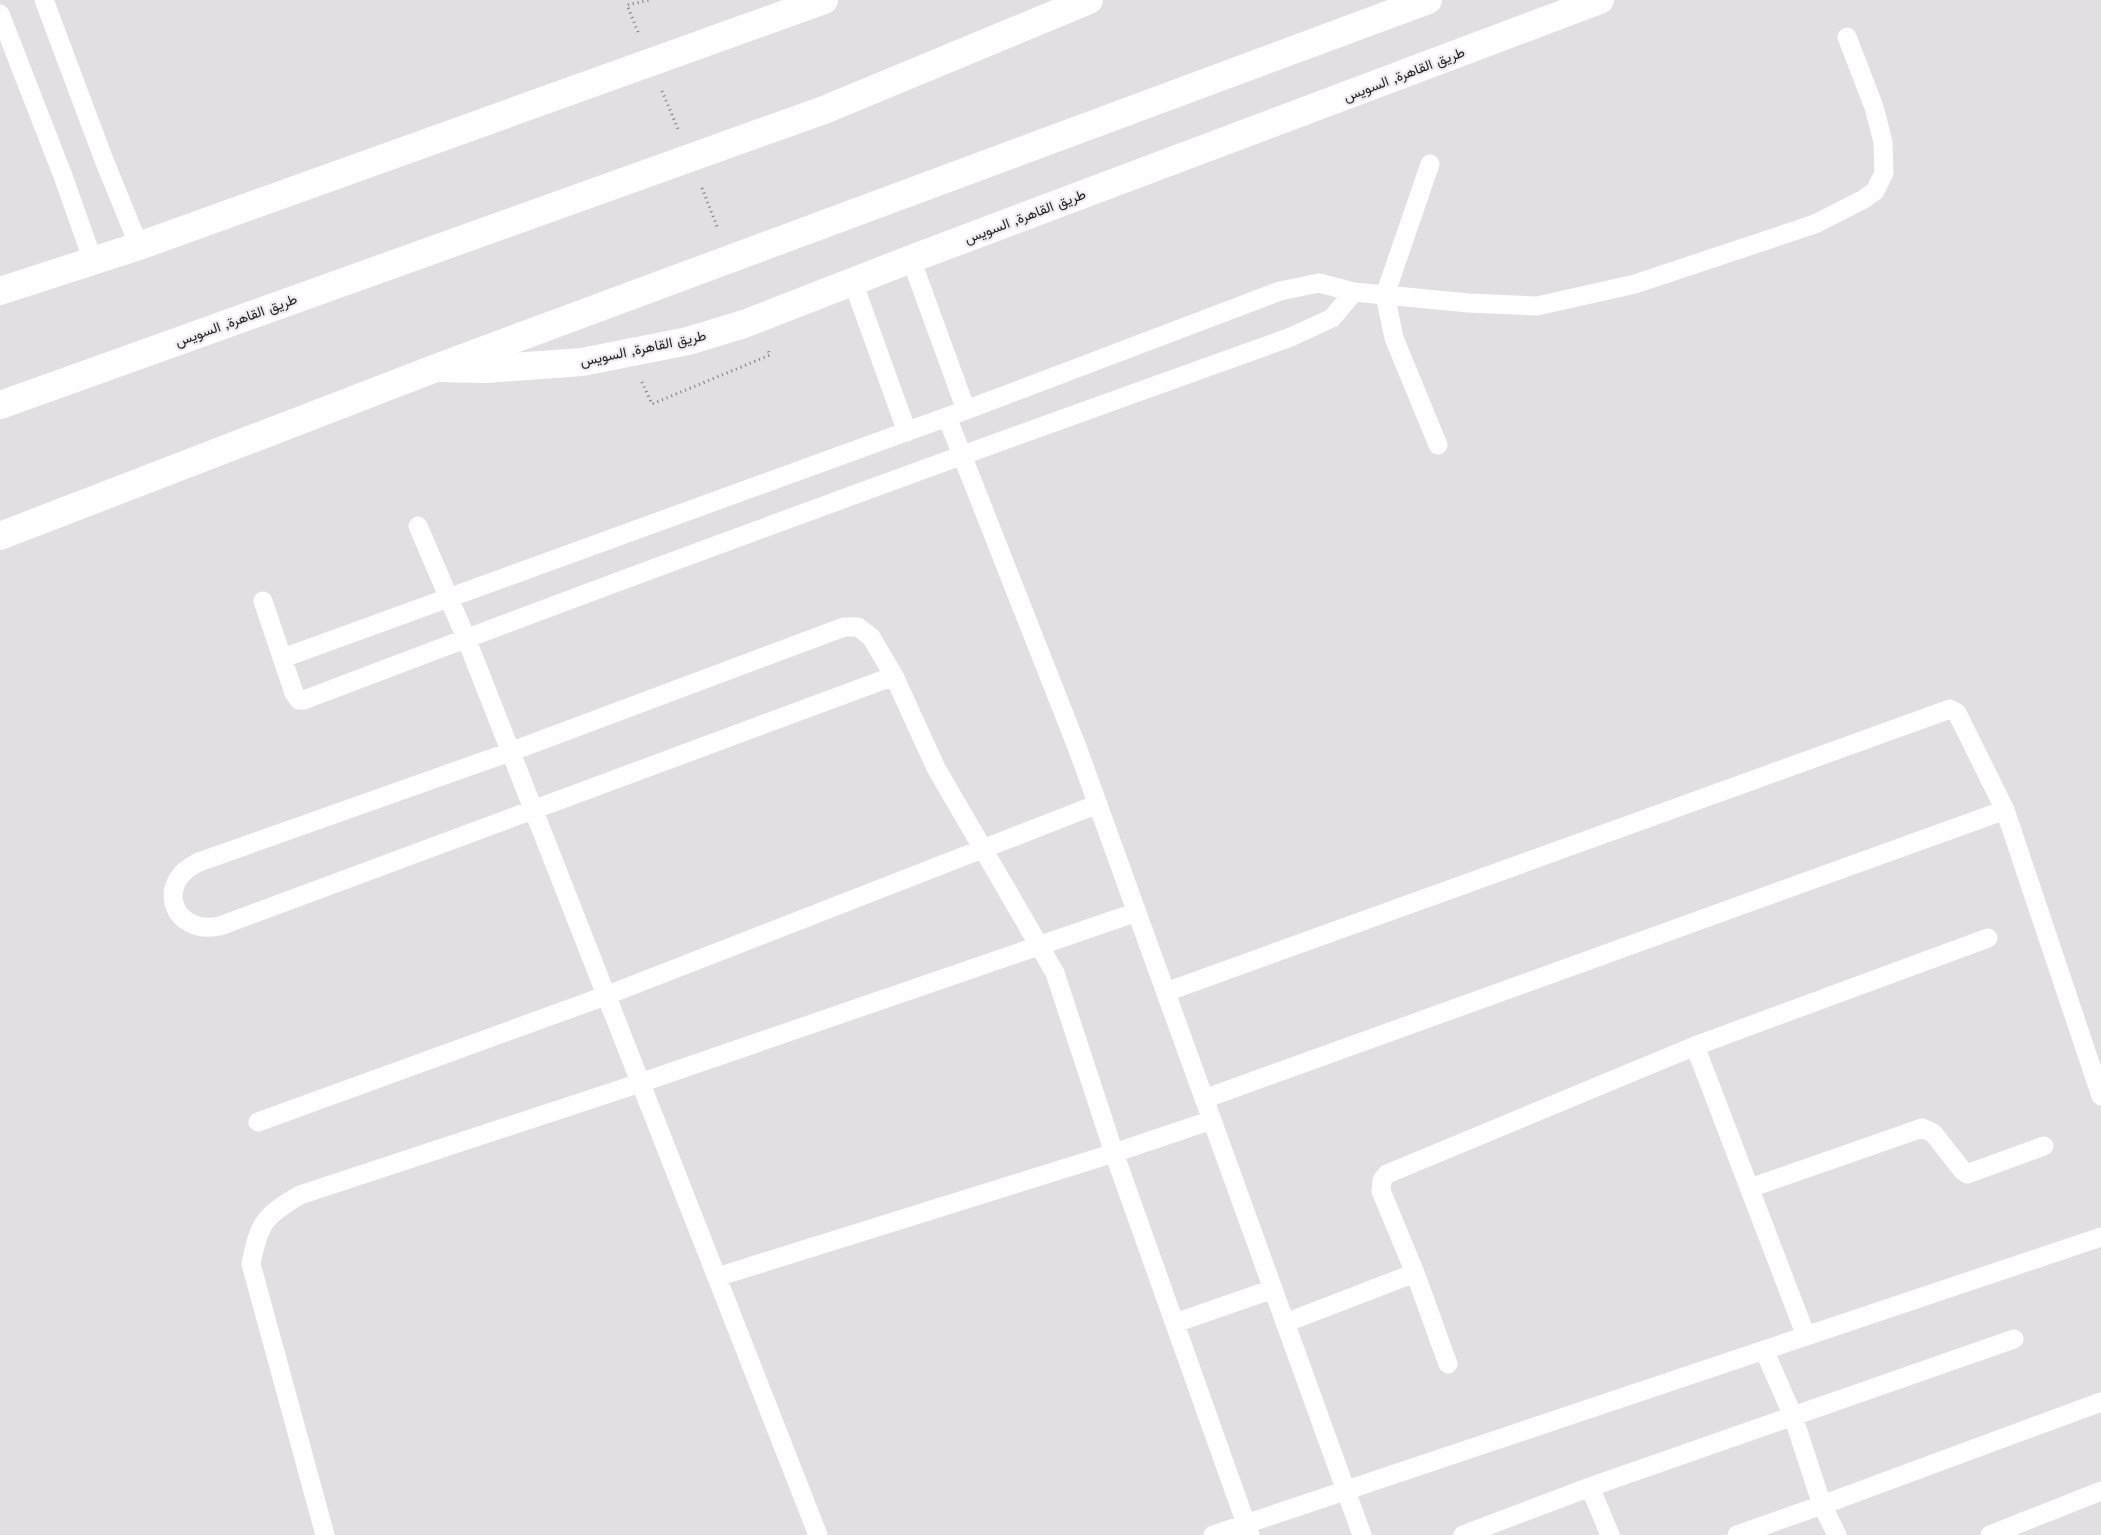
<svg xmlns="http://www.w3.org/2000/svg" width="2101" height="1535" viewBox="0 0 2101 1535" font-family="'Work Sans',Vazirmatn,sans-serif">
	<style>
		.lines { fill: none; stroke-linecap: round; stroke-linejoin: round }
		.path { stroke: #797779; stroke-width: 3; stroke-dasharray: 1 4; stroke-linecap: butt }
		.lane { stroke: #fff; stroke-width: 19 }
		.primary { stroke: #fff; stroke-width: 28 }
		.highway { stroke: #fff; stroke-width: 28 }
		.labels { text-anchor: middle; stroke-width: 4.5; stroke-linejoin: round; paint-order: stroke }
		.street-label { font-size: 14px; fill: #1d1c1d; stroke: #efecef }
	</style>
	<rect width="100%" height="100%" fill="#e2dfe2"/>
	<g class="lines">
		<path class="path" d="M 638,32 L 627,5 L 650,0
			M 662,91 L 678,129
			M 702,188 L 718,229
			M 642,382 L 652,404 L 770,355 L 768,350"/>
		<path class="lane" d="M 44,0 L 104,160 L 139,246
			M 0,14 L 63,176 L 93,261
			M 1430,164 L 1385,295 L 1394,338 L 1438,445
			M 911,259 L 966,410
			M 853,282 L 907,432
			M 947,417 L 1077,747 L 1362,1535
			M 418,526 L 466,638 L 818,1535
			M 263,601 L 294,693 L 299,700 L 304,700 C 631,575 961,455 1291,337 L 1332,318 L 1354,292
			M 283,658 L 966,410 L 1280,291 L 1319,283 L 1354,292 L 1385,295 L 1469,303 L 1537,306 L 1635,284 L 1815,224 L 1864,199 L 1875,191 L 1884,173 L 1883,142 L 1874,107 L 1847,37
			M 894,676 L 220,926 C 172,936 154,882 199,862 L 510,752 L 844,627 L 858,627 L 871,637 L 894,676 L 936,768 L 1055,973 L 1114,1153 L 1250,1535
			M 1166,992 L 1950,709 L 1957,713 L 2005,810 L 2101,1096
			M 1695,1046 L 1806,1336
			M 1204,1099 L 2005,810
			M 258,1122 L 605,996 L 1098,804
			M 1750,1188 L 1922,1128 L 1933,1133 L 1963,1171 L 1967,1174 L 2044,1146
			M 717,1277 L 1114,1153 L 1212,1120
			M 1175,1323 L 1273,1289
			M 1285,1323 L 1415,1273
			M 1764,1350 L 1793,1416 L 1822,1505 L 1837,1535
			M 1448,1364 L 1415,1273 L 1381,1191 L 1382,1180 L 1387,1174 L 1695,1046 L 1988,938
			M 1590,1487 L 1610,1535
			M 325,1535 L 251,1264 C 259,1223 264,1216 300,1195 L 640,1083 L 1137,912
			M 1213,1535 L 2101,1237
			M 1463,1535 L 1590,1487 L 2014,1339
			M 1737,1535 L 1822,1505 L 2101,1402
			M 1990,1535 L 2101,1491"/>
		<path class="primary" d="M 0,291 L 139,246 L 824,0
			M 437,368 L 485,369 L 582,362 L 688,341 L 744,324 L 911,259 L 1600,0"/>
		<path class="highway" d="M 0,405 L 824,110 L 1089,0
			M 0,536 L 436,368 L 1428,0"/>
	</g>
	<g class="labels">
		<g class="street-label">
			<text transform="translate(1404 74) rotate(-21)" y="5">طريق القاهرة, السويس</text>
			<text transform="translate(1025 216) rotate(-21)" y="5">طريق القاهرة, السويس</text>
			<text transform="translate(236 320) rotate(-20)" y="5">طريق القاهرة, السويس</text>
			<text transform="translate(643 348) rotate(-12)" y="5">طريق القاهرة, السويس</text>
		</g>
	</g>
</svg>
